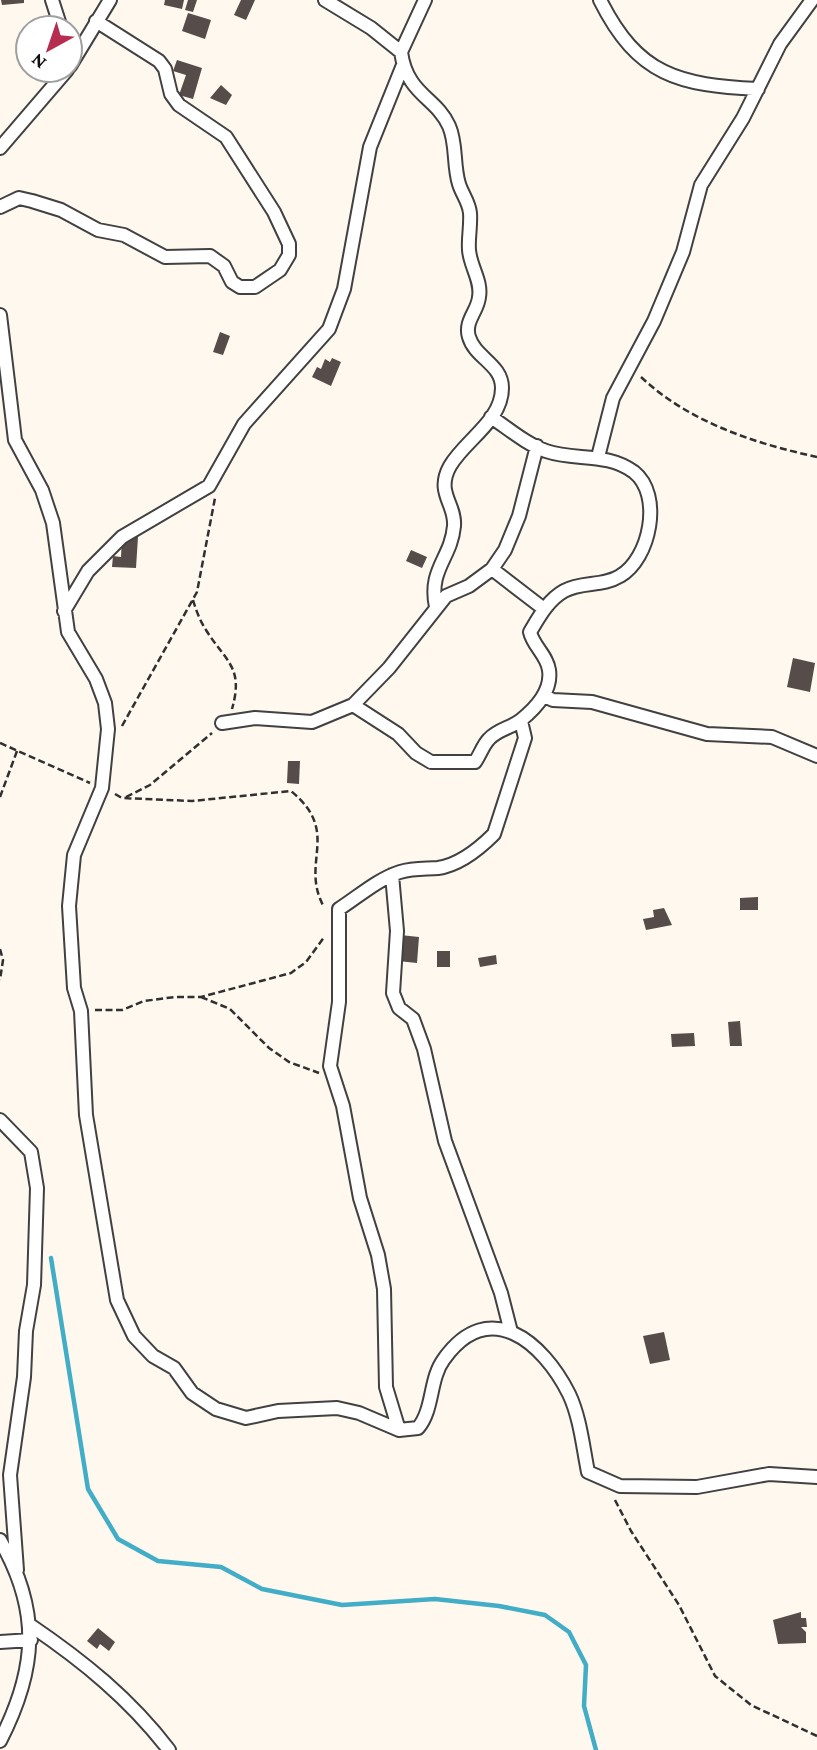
<svg xmlns="http://www.w3.org/2000/svg" width="817" height="1750" viewBox="0 0 817 1750" font-family="'Crimson Pro',serif">
	<style>
		.lines { fill: none; stroke-linecap: round; stroke-linejoin: round }
		.stream { stroke: #41adc6; stroke-width: 4.5 }
		.building { fill: #564c4a }
		.street-casing { stroke: #414141; stroke-width: 16 }
		.path { stroke: #303030; stroke-width: 2.5; stroke-dasharray: 7 3.5; stroke-linecap: butt }
		.street { stroke: #fff; stroke-width: 12 }
	</style>
	<rect width="100%" height="100%" fill="#fef8ef"/>
	<g class="lines">
		<path class="stream" d="M 51,1258 L 88,1489 L 118,1539 L 158,1561 L 221,1567 L 262,1589 L 342,1605 L 435,1599 L 499,1606 L 545,1615 L 569,1632 L 586,1665 L 584,1706 L 596,1750"/>
	</g>
	<path class="building" d="M 1,0 L 24,0 L 24,3 L 2,5 Z
		M 165,0 L 184,0 L 182,9 L 164,5 Z
		M 188,0 L 197,0 L 193,12 L 185,10 Z
		M 241,0 L 255,0 L 246,20 L 234,15 Z
		M 188,13 L 211,20 L 205,39 L 182,31 Z
		M 177,60 L 202,68 L 193,99 L 179,95 L 186,75 L 173,71 Z
		M 221,85 L 232,95 L 226,105 L 210,98 Z
		M 220,332 L 230,336 L 223,355 L 213,352 Z
		M 332,358 L 341,362 L 331,386 L 312,377 L 317,367 L 321,369 L 325,359 L 330,362 Z
		M 122,537 L 138,537 L 136,568 L 112,567 L 113,556 L 121,557 Z
		M 411,550 L 427,557 L 422,568 L 406,561 Z
		M 793,658 L 815,663 L 810,692 L 787,687 Z
		M 288,761 L 300,761 L 299,784 L 287,783 Z
		M 758,897 L 758,910 L 740,910 L 740,898 Z
		M 664,908 L 672,925 L 646,930 L 643,919 L 654,917 L 653,910 Z
		M 400,935 L 419,937 L 417,963 L 398,961 Z
		M 437,951 L 450,951 L 450,967 L 437,967 Z
		M 496,955 L 497,964 L 480,967 L 478,958 Z
		M 740,1021 L 742,1046 L 730,1046 L 728,1022 Z
		M 694,1033 L 695,1046 L 672,1047 L 671,1034 Z
		M 664,1332 L 670,1360 L 650,1364 L 643,1336 Z
		M 801,1612 L 801,1618 L 806,1618 L 807,1627 L 801,1627 L 806,1632 L 806,1643 L 778,1644 L 773,1620 Z
		M 98,1628 L 115,1642 L 109,1651 L 100,1644 L 97,1649 L 87,1641 Z"/>
	<g class="lines">
		<g class="street-casing">
			<path id="street" d="M 52,0 L 61,28
				M 325,0 L 371,28 L 401,52 C 407,95 436,97 449,126 C 457,144 453,165 459,184 C 462,194 469,202 470,213 C 471,226 468,238 469,250 C 470,266 482,281 479,297 C 478,311 464,321 469,337 C 475,358 502,364 502,388 C 502,421 465,440 450,466 C 435,493 456,504 454,526 C 451,559 428,569 436,607
				M 600,0 C 638,76 679,85 758,89
				M 401,52 L 425,0
				M 70,66 L 110,0
				M 0,148 L 67,70
				M 0,207 L 19,198 L 32,201 L 61,210 L 98,230 L 124,235 L 165,257 L 210,256 L 224,266 L 232,282 L 240,287 L 255,287 L 280,270 L 289,255 L 289,244 L 274,212 L 226,137 L 179,105 L 171,94 L 165,69 L 159,61 L 96,21
				M 0,315 L 15,440 L 42,490 L 53,523 L 68,632 L 96,679 L 105,703 L 108,729 L 102,788 L 74,855 L 69,906 L 74,988 L 81,1011 L 86,1115 L 117,1300 L 134,1336 L 153,1356 L 174,1368 L 192,1393 L 216,1409 L 246,1418 L 278,1411 L 337,1408 L 359,1413 L 399,1430 L 418,1428 C 434,1409 429,1379 444,1359 C 489,1296 543,1342 569,1394 C 580,1417 583,1447 588,1472 L 620,1486 L 697,1487 L 769,1474 L 817,1477
				M 598,457 L 613,398 L 654,321 L 683,252 L 701,185 L 743,118 L 780,44 L 812,0
				M 492,569 L 544,609
				M 64,611 L 88,571 L 122,537 L 209,486 L 244,424 L 329,329 L 344,289 L 370,147 L 403,65
				M 544,696 L 553,700 L 592,702 L 707,734 L 772,737 L 817,756
				M 353,705 L 398,734 L 416,753 L 431,762 L 475,762 C 480,755 483,745 489,739 C 498,729 511,728 521,720 C 536,708 552,690 549,670 C 547,655 533,646 530,632 C 539,617 548,600 564,591 C 582,581 602,587 620,576 C 650,559 663,495 634,472 C 607,452 575,461 546,451 C 526,444 509,429 491,417
				M 222,723 L 255,718 L 312,722 L 353,705 L 389,668 L 446,596 L 469,586 L 492,569 L 505,550 L 519,516 L 537,446
				M 392,875 L 397,931 L 393,993 L 399,1008 L 413,1019 L 424,1049 L 445,1141 L 501,1293 L 511,1332
				M 0,1120 L 31,1152 L 37,1188 L 34,1285 L 26,1331 L 24,1377 L 10,1475 L 17,1570
				M 399,1430 L 386,1387 L 384,1289 L 378,1255 L 360,1198 L 343,1106 L 330,1066 L 339,1002 L 339,909 C 359,896 378,879 400,872 C 413,868 425,869 438,868 C 459,865 480,848 494,834 L 525,738 L 521,721
				M 0,1540 C 41,1611 37,1669 0,1741
				M 30,1625 C 83,1661 130,1699 169,1750
				M 0,1642 L 31,1640"/>
		</g>
		<path class="path" d="M 641,377 C 689,422 753,443 817,457
			M 193,600 C 196,610 200,621 206,630 C 226,662 244,667 232,709
			M 122,726 L 197,592 L 215,498
			M 0,743 L 90,783
			M 115,794 L 122,798 L 192,801 L 291,791 C 342,833 299,862 324,907
			M 0,797 L 17,751
			M 126,797 L 150,785 L 212,733
			M 0,949 L 3,960 L 0,980
			M 201,997 L 230,1009 L 269,1048 L 289,1062 L 319,1073
			M 95,1010 L 122,1010 L 144,1001 L 175,997 L 201,997 L 291,973 L 306,962 L 325,936
			M 615,1500 L 631,1531 L 679,1605 L 715,1676 L 751,1705 L 817,1736"/>
		<use href="#street" class="street"/>
	</g>
	<g transform="translate(49 49) rotate(220)"><circle r="33" fill="#ffffff" stroke="#9f9f9f" stroke-width="2"/>
	<path d="M0-5L12 26L0 18L-12 26Z" fill="#b62d50"/>
	<text y="-10" font-size="19" font-weight="bold" text-anchor="middle" fill="#0e0e0e">N</text>
	</g>
</svg>
